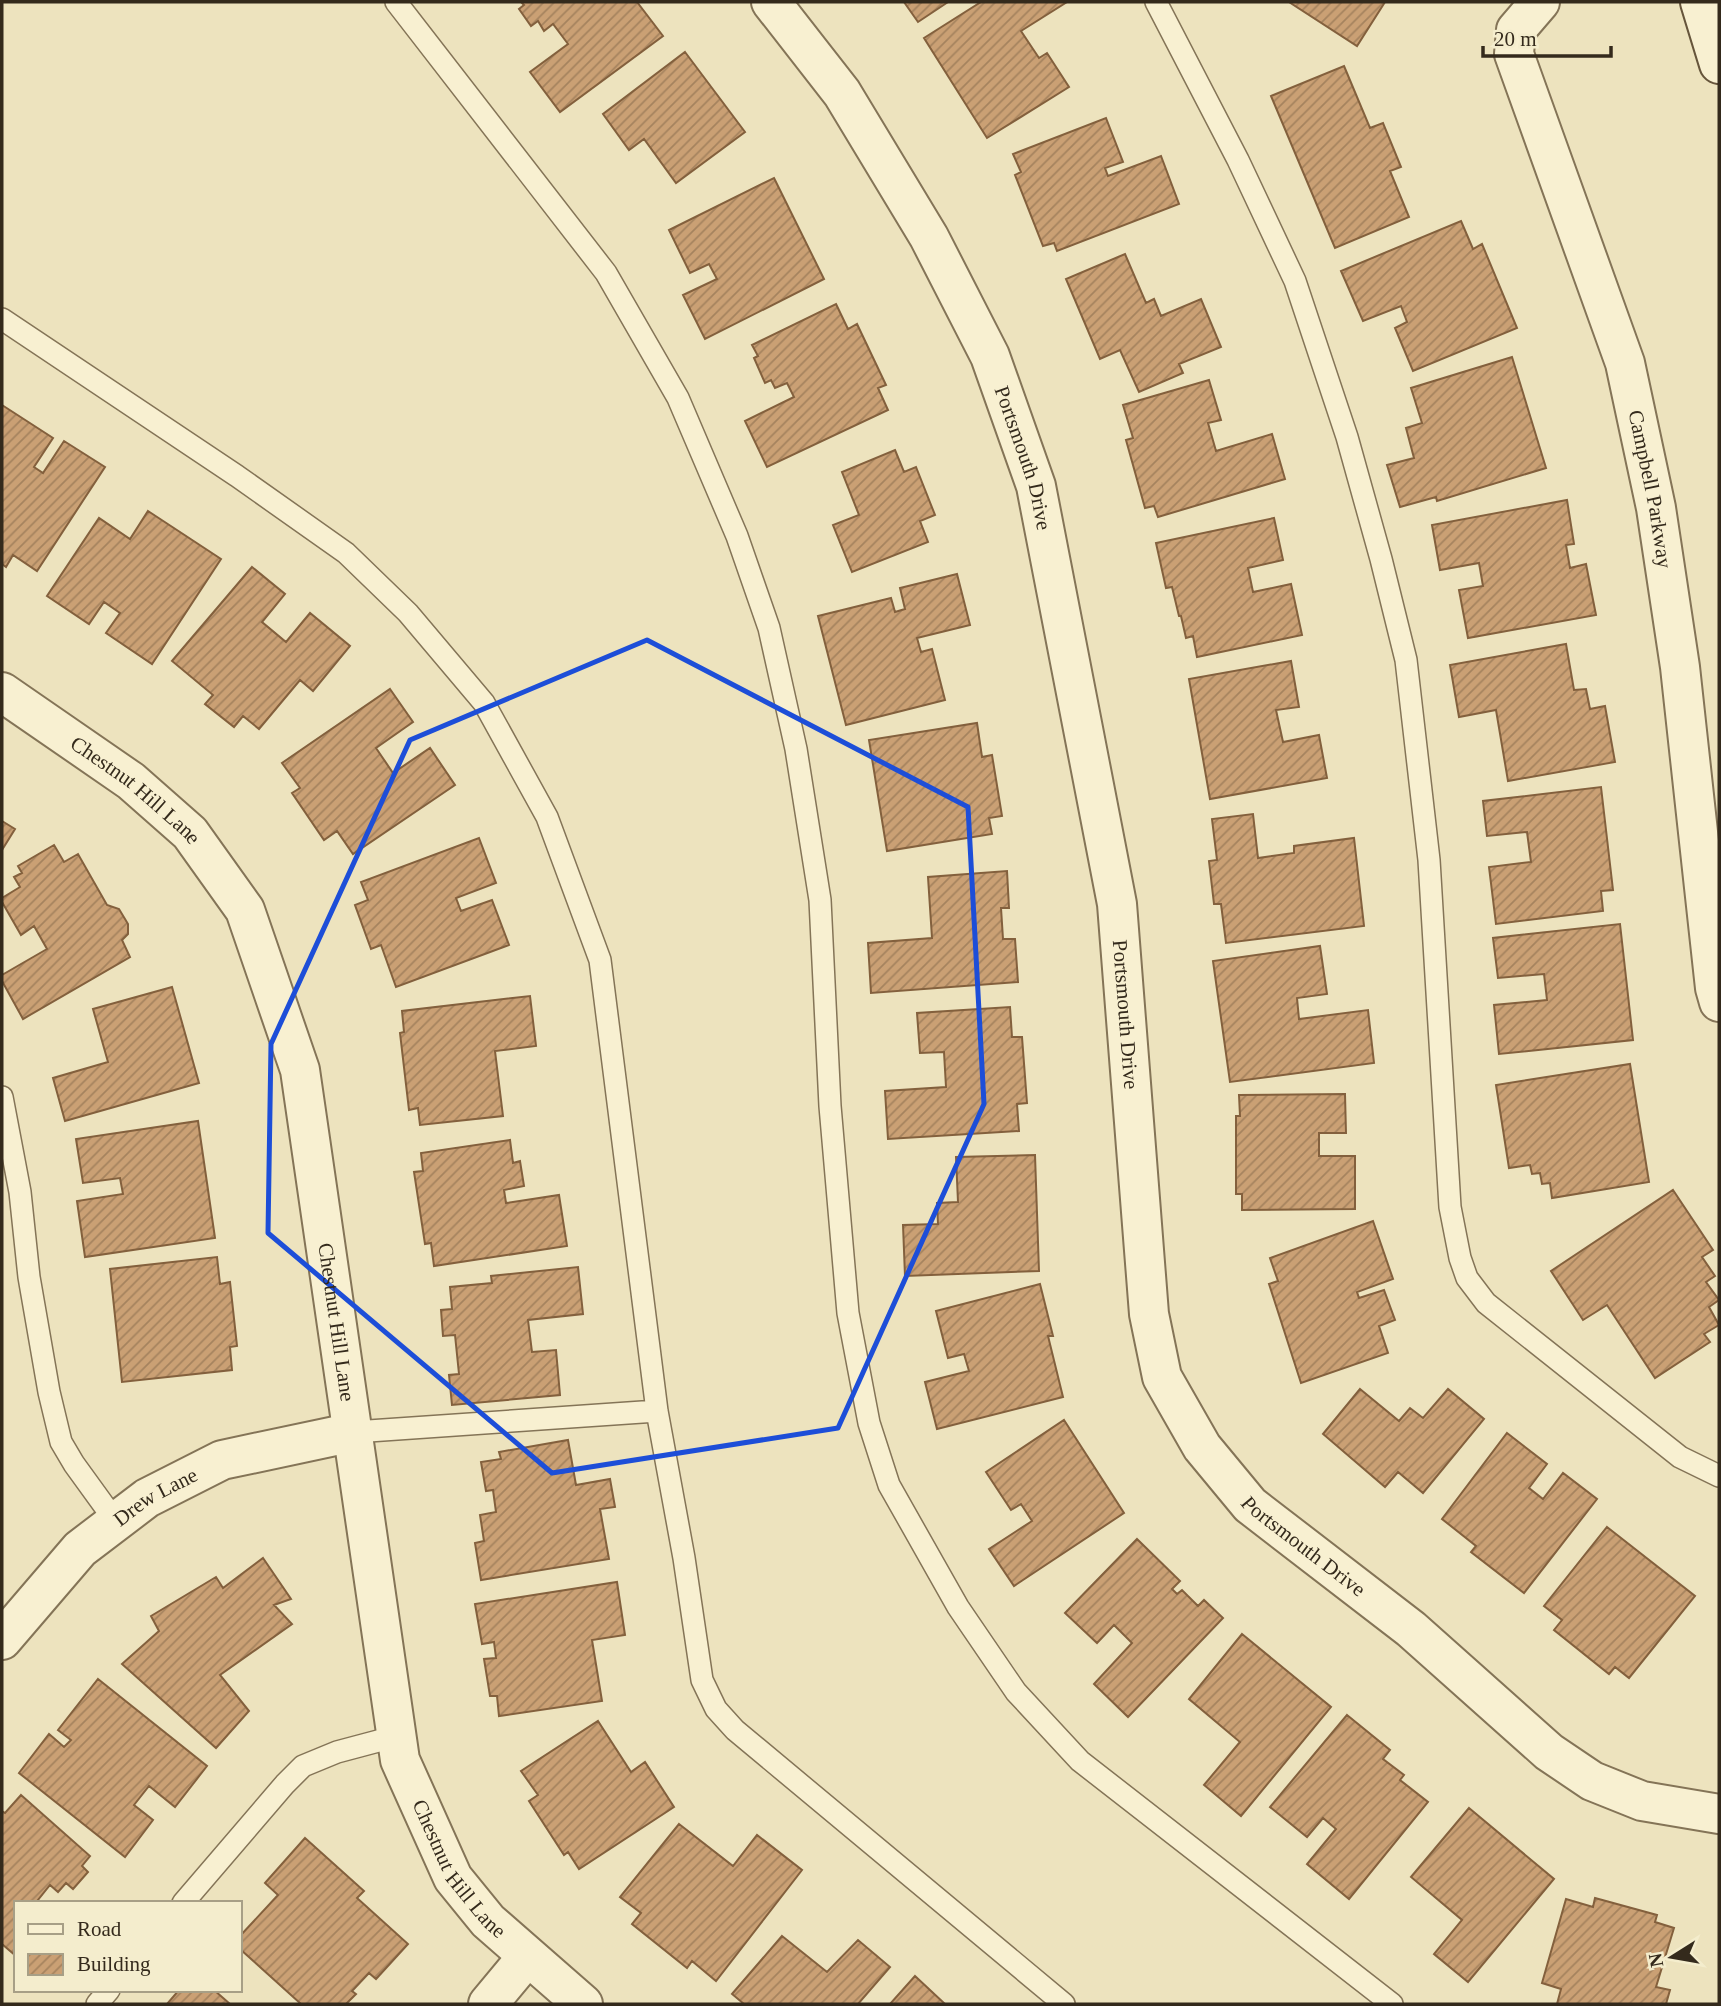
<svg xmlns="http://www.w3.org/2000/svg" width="1721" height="2006" viewBox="0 0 1721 2006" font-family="'Times New Roman',serif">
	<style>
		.building { fill: url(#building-hatch); stroke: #83603d; stroke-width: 2 }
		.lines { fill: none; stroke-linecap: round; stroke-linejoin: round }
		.lane-casing { stroke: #847457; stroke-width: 24 }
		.street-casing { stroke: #847457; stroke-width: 42 }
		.secondary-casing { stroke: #66553b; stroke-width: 42 }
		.lane { stroke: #f8f0d1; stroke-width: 21 }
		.street { stroke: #f8f0d1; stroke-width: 38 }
		.secondary { stroke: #f8f0d1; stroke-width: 38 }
		.marked { fill: none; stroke: #1d4ed8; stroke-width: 5; stroke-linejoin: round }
		.labels { text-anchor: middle; stroke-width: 7; stroke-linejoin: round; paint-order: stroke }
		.street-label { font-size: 21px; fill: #342a1c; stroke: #f4edcd }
	</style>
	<defs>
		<pattern id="building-hatch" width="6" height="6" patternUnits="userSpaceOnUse" patternTransform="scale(1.75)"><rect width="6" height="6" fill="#caa074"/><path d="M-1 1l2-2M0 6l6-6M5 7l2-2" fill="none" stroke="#a5835e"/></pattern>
	</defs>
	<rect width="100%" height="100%" fill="#ede3be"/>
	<path class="building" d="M 521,2 L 637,2 L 663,36 L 560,112 L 530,72 L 568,44 L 553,24 L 544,31 L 538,21 L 531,26 L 519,9 L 524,5 Z
		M 904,2 L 948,2 L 918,22 Z
		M 981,2 L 1067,2 L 1021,31 L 1039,58 L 1047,53 L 1069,87 L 987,138 L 924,38 Z
		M 1289,2 L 1385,2 L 1357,46 Z
		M 685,52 L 745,132 L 676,183 L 644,139 L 629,150 L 603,114 Z
		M 1344,66 L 1370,128 L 1383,123 L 1401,167 L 1390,171 L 1409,217 L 1335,248 L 1271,96 Z
		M 1106,118 L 1123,162 L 1105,168 L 1108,176 L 1161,156 L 1179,204 L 1057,251 L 1054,243 L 1043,246 L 1015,175 L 1021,172 L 1013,154 Z
		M 774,178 L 824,279 L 705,339 L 683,295 L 717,279 L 709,264 L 690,273 L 669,230 Z
		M 1461,221 L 1473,249 L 1482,244 L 1517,328 L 1413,371 L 1395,328 L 1407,322 L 1401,306 L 1363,321 L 1341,271 Z
		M 1125,254 L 1146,303 L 1154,299 L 1161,316 L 1201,299 L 1221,347 L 1179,364 L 1183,373 L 1139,392 L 1120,350 L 1100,359 L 1066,279 Z
		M 836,304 L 848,329 L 857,324 L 886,385 L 878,388 L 888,410 L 767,467 L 745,421 L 794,397 L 787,383 L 775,388 L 771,380 L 765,383 L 754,358 L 758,356 L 752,345 Z
		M 1512,357 L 1546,468 L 1437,501 L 1436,497 L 1400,507 L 1387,465 L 1414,458 L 1406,428 L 1422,423 L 1411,388 Z
		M 1209,380 L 1221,420 L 1208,423 L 1216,451 L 1272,434 L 1285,479 L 1158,517 L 1154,506 L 1145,508 L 1126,440 L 1133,438 L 1123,405 Z
		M 2,405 L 53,438 L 34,467 L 43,473 L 64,441 L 105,467 L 37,571 L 13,555 L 6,567 L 2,564 Z
		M 895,450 L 904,472 L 916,467 L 935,515 L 920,521 L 928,542 L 852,572 L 833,525 L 859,515 L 842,472 Z
		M 1567,500 L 1574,544 L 1566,545 L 1570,568 L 1586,564 L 1596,615 L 1468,638 L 1459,590 L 1483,586 L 1479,563 L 1440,570 L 1432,525 Z
		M 148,511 L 221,559 L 152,664 L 106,633 L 120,613 L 104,602 L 89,624 L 47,596 L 99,518 L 130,539 Z
		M 1274,518 L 1283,560 L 1248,568 L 1253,592 L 1291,584 L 1302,635 L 1197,657 L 1193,636 L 1186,638 L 1181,616 L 1179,616 L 1172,587 L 1166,588 L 1156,543 Z
		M 252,567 L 285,594 L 262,622 L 286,642 L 310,613 L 350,646 L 313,691 L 300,680 L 259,729 L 243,716 L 234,727 L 205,704 L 213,695 L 172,661 Z
		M 957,574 L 970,625 L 917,638 L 921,652 L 932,649 L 945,700 L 846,725 L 818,616 L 891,598 L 895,612 L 905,609 L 900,588 Z
		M 1566,644 L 1574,690 L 1586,689 L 1590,709 L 1605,706 L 1615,762 L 1508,781 L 1496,710 L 1459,717 L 1450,665 Z
		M 1291,661 L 1299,707 L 1276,710 L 1283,742 L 1319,735 L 1327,778 L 1210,799 L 1189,679 Z
		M 390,689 L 413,722 L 376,748 L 393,773 L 430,748 L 455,785 L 353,854 L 337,831 L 324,840 L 292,793 L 300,788 L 282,763 Z
		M 977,723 L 982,757 L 992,755 L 1002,816 L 989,818 L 992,834 L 887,851 L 869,740 Z
		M 1601,787 L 1613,890 L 1601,891 L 1603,911 L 1496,924 L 1489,867 L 1531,862 L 1527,832 L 1487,836 L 1483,801 Z
		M 1253,814 L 1258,858 L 1294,853 L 1294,846 L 1354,838 L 1364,926 L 1226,943 L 1221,904 L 1214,904 L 1209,861 L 1217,860 L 1212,819 Z
		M 2,821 L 15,829 L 2,850 Z
		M 479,838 L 496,883 L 456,898 L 461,911 L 492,900 L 509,945 L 396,987 L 381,945 L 371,949 L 355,905 L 368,900 L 361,882 Z
		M 54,845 L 64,862 L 78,854 L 107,905 L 119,909 L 128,924 L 128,934 L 122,940 L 130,957 L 23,1019 L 2,981 L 2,975 L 47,949 L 34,926 L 21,935 L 2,902 L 2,898 L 20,887 L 14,877 L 22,873 L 18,866 Z
		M 1007,871 L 1009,908 L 1001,908 L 1003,939 L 1015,939 L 1018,982 L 871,993 L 868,943 L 932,938 L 928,877 Z
		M 1620,924 L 1633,1040 L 1499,1054 L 1494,1005 L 1547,1000 L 1544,974 L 1498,978 L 1493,938 Z
		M 1320,946 L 1327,994 L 1297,998 L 1299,1019 L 1368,1010 L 1374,1063 L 1230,1082 L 1213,961 Z
		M 172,987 L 199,1083 L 65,1121 L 53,1078 L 108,1062 L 93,1009 Z
		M 530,996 L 536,1046 L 495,1051 L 503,1116 L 420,1125 L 418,1108 L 409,1110 L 400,1033 L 404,1032 L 402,1011 Z
		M 1010,1007 L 1012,1037 L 1022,1037 L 1027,1103 L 1017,1104 L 1019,1131 L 888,1139 L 885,1091 L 946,1087 L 944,1052 L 920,1053 L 917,1013 Z
		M 1630,1064 L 1649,1182 L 1552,1198 L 1550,1183 L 1542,1184 L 1540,1173 L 1532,1174 L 1530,1165 L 1509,1168 L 1496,1085 Z
		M 1345,1094 L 1346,1133 L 1319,1133 L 1319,1156 L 1355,1156 L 1355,1209 L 1242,1210 L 1242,1194 L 1236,1194 L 1236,1116 L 1240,1116 L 1239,1095 Z
		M 198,1121 L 215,1238 L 85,1257 L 77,1201 L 123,1194 L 120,1178 L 83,1183 L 76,1139 Z
		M 510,1140 L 513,1163 L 520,1161 L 524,1186 L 504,1190 L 506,1203 L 559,1195 L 567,1246 L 434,1266 L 431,1243 L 425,1244 L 414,1172 L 423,1171 L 421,1153 Z
		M 1035,1155 L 1039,1271 L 905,1276 L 903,1225 L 938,1224 L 937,1203 L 958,1202 L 956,1157 Z
		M 1673,1190 L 1713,1250 L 1702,1257 L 1715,1276 L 1706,1282 L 1719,1300 L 1709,1307 L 1719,1325 L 1704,1334 L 1710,1342 L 1655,1378 L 1607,1305 L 1583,1320 L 1551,1271 Z
		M 1373,1221 L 1393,1279 L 1357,1292 L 1359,1298 L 1384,1290 L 1395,1320 L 1379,1326 L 1388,1353 L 1301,1383 L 1269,1284 L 1278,1281 L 1270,1258 Z
		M 217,1257 L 220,1284 L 230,1282 L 237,1346 L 230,1347 L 232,1370 L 122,1382 L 110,1269 Z
		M 578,1267 L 583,1314 L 528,1320 L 532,1352 L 556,1350 L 560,1395 L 452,1405 L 449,1375 L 459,1374 L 455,1335 L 443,1336 L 441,1310 L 452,1309 L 450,1287 L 492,1283 L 491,1276 Z
		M 1040,1284 L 1053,1336 L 1048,1336 L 1063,1397 L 937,1429 L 925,1382 L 969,1371 L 964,1354 L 948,1358 L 936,1311 Z
		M 1360,1389 L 1399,1421 L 1410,1408 L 1423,1418 L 1448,1389 L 1484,1419 L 1423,1493 L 1398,1472 L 1385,1487 L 1323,1434 Z
		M 1064,1420 L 1124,1513 L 1014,1586 L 989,1549 L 1032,1521 L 1021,1504 L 1011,1510 L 986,1472 Z
		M 1507,1433 L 1547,1464 L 1529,1488 L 1543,1499 L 1563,1473 L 1597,1499 L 1524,1593 L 1471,1552 L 1476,1546 L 1442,1519 Z
		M 568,1440 L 576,1485 L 610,1479 L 615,1507 L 600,1509 L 609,1559 L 481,1580 L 475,1543 L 484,1541 L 480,1515 L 496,1512 L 493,1490 L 486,1491 L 481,1462 L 501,1459 L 499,1452 Z
		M 1607,1527 L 1695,1596 L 1629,1678 L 1615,1667 L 1609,1674 L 1554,1630 L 1562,1620 L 1544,1606 Z
		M 1137,1539 L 1180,1581 L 1172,1589 L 1177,1594 L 1182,1590 L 1198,1606 L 1204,1600 L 1223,1618 L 1128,1717 L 1094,1684 L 1132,1643 L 1114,1625 L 1097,1643 L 1065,1613 Z
		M 263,1558 L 291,1599 L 274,1605 L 292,1624 L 220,1675 L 249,1711 L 216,1748 L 122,1664 L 159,1631 L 151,1616 L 216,1577 L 223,1588 Z
		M 617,1582 L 625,1635 L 592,1640 L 602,1701 L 499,1716 L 497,1696 L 490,1696 L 484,1659 L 496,1658 L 494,1642 L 482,1644 L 475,1604 Z
		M 1242,1634 L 1331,1707 L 1241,1816 L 1204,1785 L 1240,1742 L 1189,1699 Z
		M 98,1679 L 207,1766 L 175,1807 L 149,1786 L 134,1805 L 153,1820 L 125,1857 L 19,1773 L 49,1734 L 64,1747 L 71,1740 L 58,1730 Z
		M 1347,1715 L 1390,1750 L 1383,1759 L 1404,1775 L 1400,1780 L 1428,1802 L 1349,1899 L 1307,1864 L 1336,1829 L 1323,1818 L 1307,1837 L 1270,1807 Z
		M 598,1721 L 631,1772 L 645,1762 L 674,1807 L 579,1869 L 568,1852 L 564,1855 L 529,1801 L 538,1795 L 521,1771 Z
		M 21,1795 L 90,1856 L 82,1866 L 88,1872 L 73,1889 L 66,1883 L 58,1892 L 50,1885 L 38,1900 L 41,1903 L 16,1903 L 16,1956 L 2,1944 L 2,1811 L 5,1813 Z
		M 1469,1808 L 1554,1879 L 1468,1982 L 1434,1954 L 1462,1920 L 1411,1877 Z
		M 679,1824 L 733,1866 L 757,1835 L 802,1870 L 716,1981 L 692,1961 L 687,1968 L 632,1924 L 641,1913 L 620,1897 Z
		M 305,1838 L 364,1891 L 357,1898 L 408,1944 L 376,1979 L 369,1973 L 352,1991 L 356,1994 L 346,2004 L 301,2004 L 240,1949 L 240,1936 L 278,1895 L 265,1883 Z
		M 1595,1898 L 1657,1915 L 1655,1922 L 1674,1928 L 1656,1987 L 1670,1990 L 1666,2004 L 1557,2004 L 1561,1989 L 1542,1983 L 1566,1899 L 1593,1907 Z
		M 782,1936 L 827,1972 L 858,1940 L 890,1967 L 858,2004 L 744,2004 L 732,1994 Z
		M 915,1976 L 945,2004 L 890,2004 Z
		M 179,1990 L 214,1990 L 230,2004 L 167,2004 Z"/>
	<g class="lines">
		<g class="lane-casing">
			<path id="lane" d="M 396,2 L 606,273 L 678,398 L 737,536 L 769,628 L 796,749 L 820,900 L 830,1106 L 848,1313 L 869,1423 L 889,1485 L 958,1607 L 1016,1692 L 1080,1761 L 1392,2004
				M 1156,2 L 1238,160 L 1295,281 L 1347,437 L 1381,559 L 1406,660 L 1429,860 L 1450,1207 L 1460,1258 L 1467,1278 L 1486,1303 L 1680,1457 L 1719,1476
				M 2,319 L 237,476 L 346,553 L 408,613 L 484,703 L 547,817 L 600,960 L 657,1411 L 684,1558 L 702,1680 L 716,1709 L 735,1730 L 1064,2004
				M 2,1097 L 20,1192 L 29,1277 L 49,1392 L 61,1442 L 74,1464 L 116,1522
				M 354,1432 L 657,1411
				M 183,1903 L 285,1784 L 303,1766 L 337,1752 L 397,1736
				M 97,2004 L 109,1990"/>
		</g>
		<g class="street-casing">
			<g id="street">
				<path id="s1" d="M 771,2 L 842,93 L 929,237 L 990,356 L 1036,486 L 1117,904 L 1149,1314 L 1162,1377 L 1202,1447 L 1250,1505 L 1411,1629 L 1549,1752 L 1592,1781 L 1642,1801 L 1719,1814"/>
				<path id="s2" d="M 1540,2 L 1516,30 L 1514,54 L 1625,363 L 1656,508 L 1680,667 L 1715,988 L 1719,1002"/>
				<path id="s3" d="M 2,692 L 131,781 L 190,833 L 245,910 L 300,1070 L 400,1760 L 453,1878 L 488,1921 L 583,2004"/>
				<path id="s4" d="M 2,1640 L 80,1549 L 147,1498 L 222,1460 L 354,1432"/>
				<path d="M 488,2004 L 527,1957"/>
			</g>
		</g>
		<g class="secondary-casing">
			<path id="secondary" d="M 1700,2 L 1719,64"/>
		</g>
		<use href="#lane" class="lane"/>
		<use href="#street" class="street"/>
		<use href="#secondary" class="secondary"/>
	</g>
	<path class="marked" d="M 647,640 L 968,807 L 984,1104 L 838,1428 L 552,1473 L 268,1233 L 271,1044 L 410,740 Z"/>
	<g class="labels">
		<g class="street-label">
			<text dy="7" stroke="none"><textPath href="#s1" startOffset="525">Portsmouth Drive</textPath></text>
			<text dy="7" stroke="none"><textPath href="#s2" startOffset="518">Campbell Parkway</textPath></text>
			<text dy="7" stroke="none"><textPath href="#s3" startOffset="166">Chestnut Hill Lane</textPath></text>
			<text dy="7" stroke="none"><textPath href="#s1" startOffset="1092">Portsmouth Drive</textPath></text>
			<text dy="7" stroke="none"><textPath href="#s3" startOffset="754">Chestnut Hill Lane</textPath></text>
			<text dy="7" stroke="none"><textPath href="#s4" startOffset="212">Drew Lane</textPath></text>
			<text dy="7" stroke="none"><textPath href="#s1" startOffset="1680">Portsmouth Drive</textPath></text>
			<text dy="7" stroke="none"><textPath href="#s3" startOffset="1321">Chestnut Hill Lane</textPath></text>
		</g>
	</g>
	<rect width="1721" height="2006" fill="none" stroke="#342a1c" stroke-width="7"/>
	<rect x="14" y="1901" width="228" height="91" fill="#f4edcd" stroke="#a79f86" stroke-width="2"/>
	<rect x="28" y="1924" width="35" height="10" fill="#f8f0d1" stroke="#a79f86" stroke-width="2"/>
	<text x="77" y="1936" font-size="21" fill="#342a1c">Road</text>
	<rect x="28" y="1954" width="35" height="21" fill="url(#building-hatch)" stroke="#a79f86" stroke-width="2"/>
	<text x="77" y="1971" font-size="21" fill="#342a1c">Building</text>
	<g transform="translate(1672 1957) rotate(259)" stroke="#f4edcd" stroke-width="5" paint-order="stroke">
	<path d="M0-5L12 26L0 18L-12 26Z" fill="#342a1c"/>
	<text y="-10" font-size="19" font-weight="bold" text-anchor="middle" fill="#342a1c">N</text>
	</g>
	<path d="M1483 46v10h128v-10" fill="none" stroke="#342a1c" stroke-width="3.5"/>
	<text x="1494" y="46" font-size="21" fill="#342a1c" stroke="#f4edcd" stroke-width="5" paint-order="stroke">20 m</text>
</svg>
